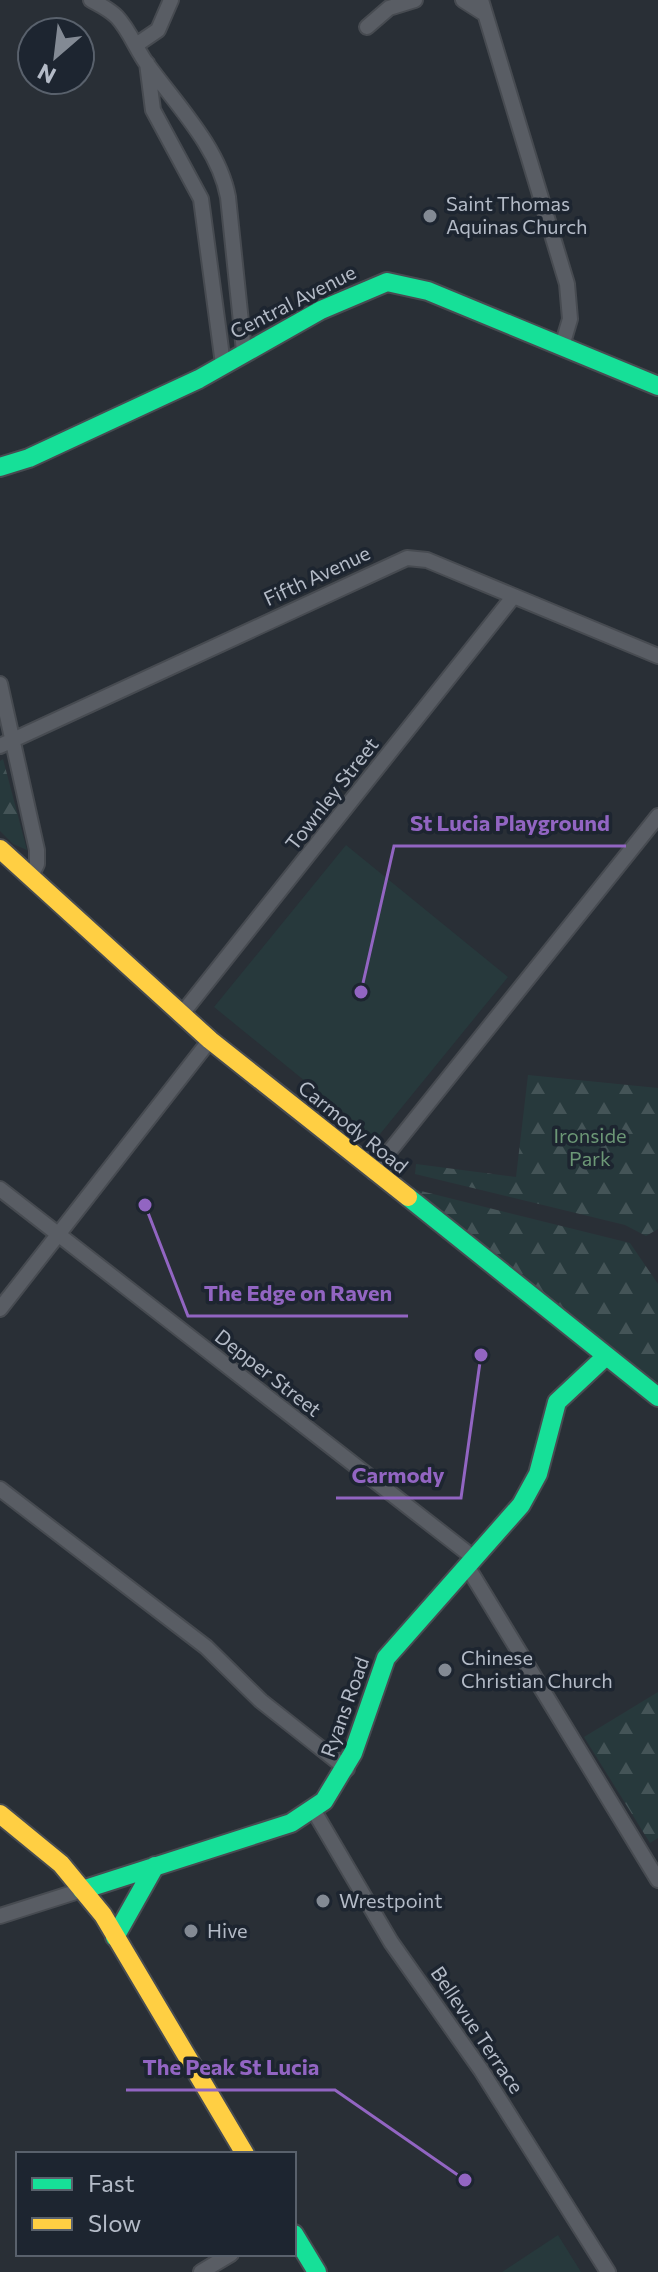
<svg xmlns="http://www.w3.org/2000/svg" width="658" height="2272" viewBox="0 0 658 2272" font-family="Commissioner,sans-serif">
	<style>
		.green { fill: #27393c }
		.forest { fill: url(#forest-firs) }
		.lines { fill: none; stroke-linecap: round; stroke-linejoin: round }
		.street-casing { stroke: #474b51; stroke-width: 18 }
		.fast-casing { stroke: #474b51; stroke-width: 22 }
		.slow-casing { stroke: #474b51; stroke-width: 22 }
		.street { stroke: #595d64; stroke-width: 14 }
		.fast { stroke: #16e098; stroke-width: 18 }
		.slow { stroke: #ffcf43; stroke-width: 18 }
		.poi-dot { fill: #838a94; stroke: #1d2530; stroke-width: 3 }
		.labels { text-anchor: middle; stroke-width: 7; stroke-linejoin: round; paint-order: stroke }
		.poi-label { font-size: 20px; fill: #b4bbc7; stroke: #1d2530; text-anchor: start }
		.street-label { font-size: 20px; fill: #b4bbc7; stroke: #1d2530 }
		.park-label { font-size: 20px; fill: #6c9776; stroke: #1d2530 }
		.leader { fill: none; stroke: #9265c2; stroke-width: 3 }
		.callout-dot { fill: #9265c2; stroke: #1d2530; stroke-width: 3 }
		.callout-label { font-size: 22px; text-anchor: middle; font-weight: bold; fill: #9265c2; stroke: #1d2530; stroke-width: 7; stroke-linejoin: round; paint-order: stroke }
	</style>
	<defs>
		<pattern id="forest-firs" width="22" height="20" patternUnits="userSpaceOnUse" patternTransform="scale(2)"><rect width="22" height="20" fill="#27393c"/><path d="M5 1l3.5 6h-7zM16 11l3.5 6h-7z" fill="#445457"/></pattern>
	</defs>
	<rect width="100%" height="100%" fill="#292f36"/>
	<path class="green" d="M 346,845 L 508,977 L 376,1139 L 214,1007 Z
		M 558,2235 L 581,2272 L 502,2272 Z"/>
	<path class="forest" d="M 3,759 L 27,850 L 13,844 L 0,831 L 0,761 Z
		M 528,1075 L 658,1088 L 658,1229 L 646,1236 L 625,1225 L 415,1174 L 416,1164 L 516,1177 Z
		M 413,1189 L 630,1243 L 658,1284 L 658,1384 Z
		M 658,1692 L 658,1838 L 650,1843 L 584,1737 Z"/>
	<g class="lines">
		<g class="street-casing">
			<path id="street" d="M 91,0 C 100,5 109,9 117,17 C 130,31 136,49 147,64 C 176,104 219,148 228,197 L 244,351
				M 463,0 L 485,14
				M 481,0 L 567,284 L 570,319 L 562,346
				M 367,27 L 389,8 L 415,0
				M 136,45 L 158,30 L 171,0
				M 147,63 L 153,110 L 201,199 L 223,364
				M 0,684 L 37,850 L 37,864 L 30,878
				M 0,746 L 407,558 L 427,560 L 658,656
				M 181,1015 L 513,597
				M 373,1172 L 658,816
				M 0,1189 L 474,1558
				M 0,1309 L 210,1040
				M 0,1489 L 206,1647 L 261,1701 L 347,1769
				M 467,1566 L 658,1880
				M 314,1811 L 391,1942 L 481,2070 L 608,2272
				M 0,1916 L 82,1890
				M 201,2272 L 231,2254"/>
		</g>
		<g class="fast-casing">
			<path id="fast" d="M 0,467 L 29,458 L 199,379 L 321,310 L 387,282 L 428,291 L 658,386
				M 408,1197 L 658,1397
				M 82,1890 L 291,1823 L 324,1801 L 353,1753 L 386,1658 L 521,1505 L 538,1474 L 557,1402 L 605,1357
				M 115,1937 L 155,1866
				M 294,2234 L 317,2272"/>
		</g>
		<g class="slow-casing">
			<path id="slow" d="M 0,849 L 210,1040 L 408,1197
				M 0,1814 L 61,1864 L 103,1915 L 245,2154"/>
		</g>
		<use href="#street" class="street"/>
		<use href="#fast" class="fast"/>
		<use href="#slow" class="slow"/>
	</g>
	<g class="poi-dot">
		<circle cx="430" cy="216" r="8"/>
		<circle cx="445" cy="1670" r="8"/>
		<circle cx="323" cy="1901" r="8"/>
		<circle cx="191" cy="1931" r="8"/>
	</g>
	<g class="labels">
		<g class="poi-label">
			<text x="446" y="211">Saint Thomas<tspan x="446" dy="23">Aquinas Church</tspan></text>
			<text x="461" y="1665">Chinese<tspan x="461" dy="23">Christian Church</tspan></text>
			<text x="339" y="1908">Wrestpoint</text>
			<text x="207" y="1938">Hive</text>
		</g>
		<g class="street-label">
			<text transform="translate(293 302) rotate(-27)" y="7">Central Avenue</text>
			<text transform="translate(317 576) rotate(-25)" y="7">Fifth Avenue</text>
			<text transform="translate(332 794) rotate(-52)" y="7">Townley Street</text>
			<text transform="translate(353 1127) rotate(39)" y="7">Carmody Road</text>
			<text transform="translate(268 1373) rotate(38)" y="7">Depper Street</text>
			<text transform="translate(345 1707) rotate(-70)" y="7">Ryans Road</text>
			<text transform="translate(477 2030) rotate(56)" y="7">Bellevue Terrace</text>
		</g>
		<g class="park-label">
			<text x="590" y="1143">Ironside<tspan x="590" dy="23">Park</tspan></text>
		</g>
	</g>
	<path class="leader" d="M361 992L394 846H626M145 1205L188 1316H408M481 1355L461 1498H336M465 2180L335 2090H126"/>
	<g class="callout-dot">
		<circle cx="361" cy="992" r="8"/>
		<circle cx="145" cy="1205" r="8"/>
		<circle cx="481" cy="1355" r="8"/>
		<circle cx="465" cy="2180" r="8"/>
	</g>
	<g class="callout-label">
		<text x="510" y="831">St Lucia Playground</text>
		<text x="298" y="1301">The Edge on Raven</text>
		<text x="398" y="1483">Carmody</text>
		<text x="231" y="2075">The Peak St Lucia</text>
	</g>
	<rect x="16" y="2152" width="280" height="104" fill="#1d2530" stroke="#59616c" stroke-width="2"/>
	<rect x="32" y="2178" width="40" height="12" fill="#16e098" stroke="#59616c" stroke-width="2"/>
	<text x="88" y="2192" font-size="24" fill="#b4bbc7">Fast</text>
	<rect x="32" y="2218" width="40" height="12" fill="#ffcf43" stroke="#59616c" stroke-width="2"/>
	<text x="88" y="2232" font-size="24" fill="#b4bbc7">Slow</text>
	<g transform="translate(56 56) rotate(208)"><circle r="38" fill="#1d2530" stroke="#59616c" stroke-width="2"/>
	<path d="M0-6L14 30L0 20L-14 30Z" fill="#838a94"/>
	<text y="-12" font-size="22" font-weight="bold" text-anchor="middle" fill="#b4bbc7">N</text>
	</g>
</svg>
